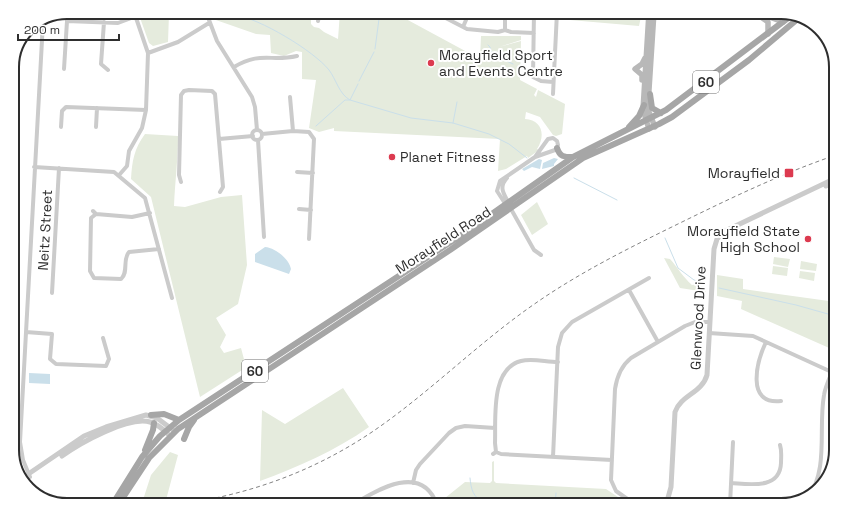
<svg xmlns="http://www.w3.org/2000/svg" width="848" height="517" viewBox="0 0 848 517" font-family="'Space Grotesk',sans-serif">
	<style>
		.green { fill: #e5ebdd }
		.water { fill: #cadfea }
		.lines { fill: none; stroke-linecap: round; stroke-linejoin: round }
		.stream { stroke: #cadfea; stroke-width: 1 }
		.minor { stroke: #cbcbcb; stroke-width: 4 }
		.tertiary { stroke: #cbcbcb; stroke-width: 5 }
		.secondary { stroke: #b8b8b8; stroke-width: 5.5 }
		.primary { stroke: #a6a6a6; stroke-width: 6 }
		.rail { stroke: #838383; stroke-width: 1; stroke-dasharray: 4 3; stroke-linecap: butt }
		.poi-dot { fill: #dc3a4f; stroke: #fff; stroke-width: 1.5 }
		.labels { text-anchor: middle; stroke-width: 4; stroke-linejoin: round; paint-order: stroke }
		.shield { fill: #fff; stroke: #6d6d6d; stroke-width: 1 }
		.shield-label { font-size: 13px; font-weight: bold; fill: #2e2e2e }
		.poi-label { font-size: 14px; fill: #2e2e2e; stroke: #fff; text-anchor: start }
		.street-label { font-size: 14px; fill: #2e2e2e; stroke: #fff }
		.rim { fill: none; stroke: #2e2e2e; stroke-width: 2 }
	</style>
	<rect width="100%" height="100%" fill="#fff"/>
	<path class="green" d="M 138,12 L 199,12 L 199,15 L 169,14 L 168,42 L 153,46 L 149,43 Z
		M 211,12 L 316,12 L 311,18 L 311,24 L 314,27 L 319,28 L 324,32 L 338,39 L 340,12 L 393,12 L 480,59 L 481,36 L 521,36 L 521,40 L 499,47 L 521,41 L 520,80 L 537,89 L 534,95 L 536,97 L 538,90 L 565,104 L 562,134 L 556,136 L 553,135 L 540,117 L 526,112 L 525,119 C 542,120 546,135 537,149 L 539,150 L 528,158 L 527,156 L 506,169 L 498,171 L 500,139 L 334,131 L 334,128 L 319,132 L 309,128 L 316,80 L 302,79 L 302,52 L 296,51 L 284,56 L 271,53 L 270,35 L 256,34 L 213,19 Z
		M 570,12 L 642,12 L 639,26 L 570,20 Z
		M 145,134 L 178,136 C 178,160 175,182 174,206 L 185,207 L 221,197 L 242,195 L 247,265 L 238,304 L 216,318 L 226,335 L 220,347 L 224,353 L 241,348 L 245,363 L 250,365 L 200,397 L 151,197 L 131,179 C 132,161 134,149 145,134 Z
		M 537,202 L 548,224 L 532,235 L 521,215 Z
		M 774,257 L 790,259 L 788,267 L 773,264 Z
		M 664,258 L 670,259 C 678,268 683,277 692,285 L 697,284 L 704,287 L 706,292 L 680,288 Z
		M 801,261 L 817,264 L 816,271 L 800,269 Z
		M 773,266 L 788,268 L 787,276 L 772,274 Z
		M 800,271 L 815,273 L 814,281 L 799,278 Z
		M 717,275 L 743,279 L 743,289 L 836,302 L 836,351 L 741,309 L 742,301 L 717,296 Z
		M 343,388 L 369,427 C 335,451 298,467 260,481 L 262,410 L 285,424 Z
		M 170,452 L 178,455 L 166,500 L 142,503 L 151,475 Z
		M 494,461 L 494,481 L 496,483 L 606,489 L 630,505 L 441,505 L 440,502 L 465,482 L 490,483 L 492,481 L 492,462 Z"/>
	<path class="water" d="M 554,158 L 558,159 L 554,164 L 554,166 L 542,169 L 543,163 Z
		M 539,159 L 542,160 L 540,169 L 532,167 L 524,171 L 522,169 Z
		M 265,247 C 276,248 289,259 291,269 L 289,274 L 255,262 L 255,254 Z
		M 29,373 L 50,374 L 50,384 L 29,383 Z"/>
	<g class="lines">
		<path class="stream" d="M 233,12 L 235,15 C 259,18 314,51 329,70 C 336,79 339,94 350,100 L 358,84
			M 781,16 L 784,13
			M 488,45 L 490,47 L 492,54 L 513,64
			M 375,49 L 379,19
			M 359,81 L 374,52
			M 453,123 L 457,102
			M 316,126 L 345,100 L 350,100 L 411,118 L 453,123 L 489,134 L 509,144 L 527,158
			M 574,178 L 617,200
			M 665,238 L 678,268 L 694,280 L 705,284
			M 719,288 L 796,305 L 828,314 L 836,319
			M 470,478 C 471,489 473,498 484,502
			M 473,505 L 485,503 L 512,505
			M 555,505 L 556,493
			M 610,505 L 611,499"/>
		<path class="minor" d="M 206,12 L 217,41 L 252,97 L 255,107 L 257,130
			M 434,12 L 467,29 L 498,32 L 505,30 L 511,32 L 534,33
			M 534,12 L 533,77 L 541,81 L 553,82
			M 318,21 L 320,12
			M 104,22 L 101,64 L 108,70
			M 463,27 L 466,20 L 466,12
			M 505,30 L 505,12
			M 148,53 L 178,42 L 209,23
			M 234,67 C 261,51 270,62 297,56
			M 64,69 L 67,21 L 118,23 L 134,17
			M 553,94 L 557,12
			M 290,97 L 293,131
			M 61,127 L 62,111 L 66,107 L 146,110
			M 96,127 L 97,108
			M252 135a5 5 0 1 1 10 0a5 5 0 1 1-10 0Z
			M 262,134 L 293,131 L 309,132 L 314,139 L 309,239
			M 219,139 L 253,136
			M 258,140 L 264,237
			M 34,167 L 114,172 L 145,198 L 172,298
			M 297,172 L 313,173
			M 120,174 L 127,166 L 129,151 L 142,128 L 146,110 L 148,53 L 134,12
			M 507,178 C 496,190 508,197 511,209 L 534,250 L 541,255
			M 181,182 L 179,175 L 181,95 L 184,91 L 189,90 L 212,91 L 215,94 L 223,187 L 220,192
			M 506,205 L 497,191 L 500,181 L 535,157 L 548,139 L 553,138 L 557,141 L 558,145 L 555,150 L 535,157
			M 299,209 L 311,210
			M 93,211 L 96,214 L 132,217 L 150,213
			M 96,214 L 91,218 L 90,271 L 94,278 L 121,279 C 129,272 122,260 129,252 L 159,249
			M 629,290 L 658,342
			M 52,293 L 59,168
			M 26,332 L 52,334 L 50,359 L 56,364 L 106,366 L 109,359 L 103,338
			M 709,333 L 753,336 L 836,374
			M 766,342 C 757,361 745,405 781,401
			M 496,452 L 501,454 L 612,460
			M 493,454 L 496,452 L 495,443 C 496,419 490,369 521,361 C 532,358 546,362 558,362
			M 553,457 L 558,347 L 562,333 L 572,322 L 649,278
			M 30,477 L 23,460 L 20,442 L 43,22
			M 413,483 L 416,470 L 420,464 L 449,433 L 456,428 L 465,426 L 495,428
			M 731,483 C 749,484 780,490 781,463 C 781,457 782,451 780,445
			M 808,498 C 829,468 818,429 824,395 C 825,388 829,379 832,372
			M 669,499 L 683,500 L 694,505
			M 352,505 C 377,490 422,462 437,505
			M 636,505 L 616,491 L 611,480 L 615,389 C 617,376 621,366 631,358 L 685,326 L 695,322 L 710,322
			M 730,505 L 733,442"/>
		<path class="tertiary" d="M 826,186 L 836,182
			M 62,456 C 80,443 128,416 150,422 C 157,424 163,429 168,434
			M 21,479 L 84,436 L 106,427 L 146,415 L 157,418 L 173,430
			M 666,505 L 671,487 L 675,412 C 681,395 702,393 707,375 L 714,249 L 717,239 L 725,231 L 836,178"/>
		<path class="secondary" d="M 649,12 L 643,110 L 649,129
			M 654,12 L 648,105 L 649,112 L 655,127
			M 754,12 L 768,22 L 768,34
			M 764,15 L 783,22
			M 642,80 L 642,75 L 635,69 L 642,64 L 645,58"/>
		<path class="primary" d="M 650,94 L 652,108 L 661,113
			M 629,127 L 639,116 L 644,105
			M 557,148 C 560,157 564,157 572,157
			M 151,415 L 164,414 L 179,420
			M 184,439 L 189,427 L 194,420
			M 145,450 L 153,430 L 154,423
			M 112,505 L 142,457 L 160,436 L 179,420 L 469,230 L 573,157 L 666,110 L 792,15
			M 118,505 L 149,458 L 178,429 L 450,250 L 583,158 L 659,124 L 672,117 L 749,60 L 800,17"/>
		<path class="rail" d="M 174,505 C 245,496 311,473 372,432 C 428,394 477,344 533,305 C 580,272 631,247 682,222 C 733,197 783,173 836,155"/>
	</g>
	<g class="poi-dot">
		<circle cx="431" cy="63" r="4"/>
		<circle cx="392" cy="157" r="4"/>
		<rect x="784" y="168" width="10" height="10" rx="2"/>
		<circle cx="808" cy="239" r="4"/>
	</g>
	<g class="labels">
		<g class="shield">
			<rect x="693" y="71" width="26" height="22" rx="3"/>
			<rect x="242" y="360" width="26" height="22" rx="3"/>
		</g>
		<g class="shield-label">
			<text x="706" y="87">60</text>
			<text x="255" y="376">60</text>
		</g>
		<g class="poi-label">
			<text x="439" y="60">Morayfield Sport<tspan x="439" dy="16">and Events Centre</tspan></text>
			<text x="400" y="162">Planet Fitness</text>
			<text x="780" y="178" text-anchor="end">Morayfield</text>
			<text x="800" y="236" text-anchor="end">Morayfield State<tspan x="800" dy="16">High School</tspan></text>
		</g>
		<g class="street-label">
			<text transform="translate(45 230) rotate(-87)" y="5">Neitz Street</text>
			<text transform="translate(443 240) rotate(-33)" y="5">Morayfield Road</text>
			<text transform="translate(698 318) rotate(-87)" y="5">Glenwood Drive</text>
		</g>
	</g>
	<path d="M0 0H848V517H0ZM67 19H781A48 48 0 0 1 829 67V450A48 48 0 0 1 781 498H67A48 48 0 0 1 19 450V67A48 48 0 0 1 67 19Z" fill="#fff" fill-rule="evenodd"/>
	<path class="rim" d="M67 19H781A48 48 0 0 1 829 67V450A48 48 0 0 1 781 498H67A48 48 0 0 1 19 450V67A48 48 0 0 1 67 19Z"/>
	<path d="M18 34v6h101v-6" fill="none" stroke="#2e2e2e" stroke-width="2"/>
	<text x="24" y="34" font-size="12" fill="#2e2e2e" stroke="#ffffff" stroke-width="3" paint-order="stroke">200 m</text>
</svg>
